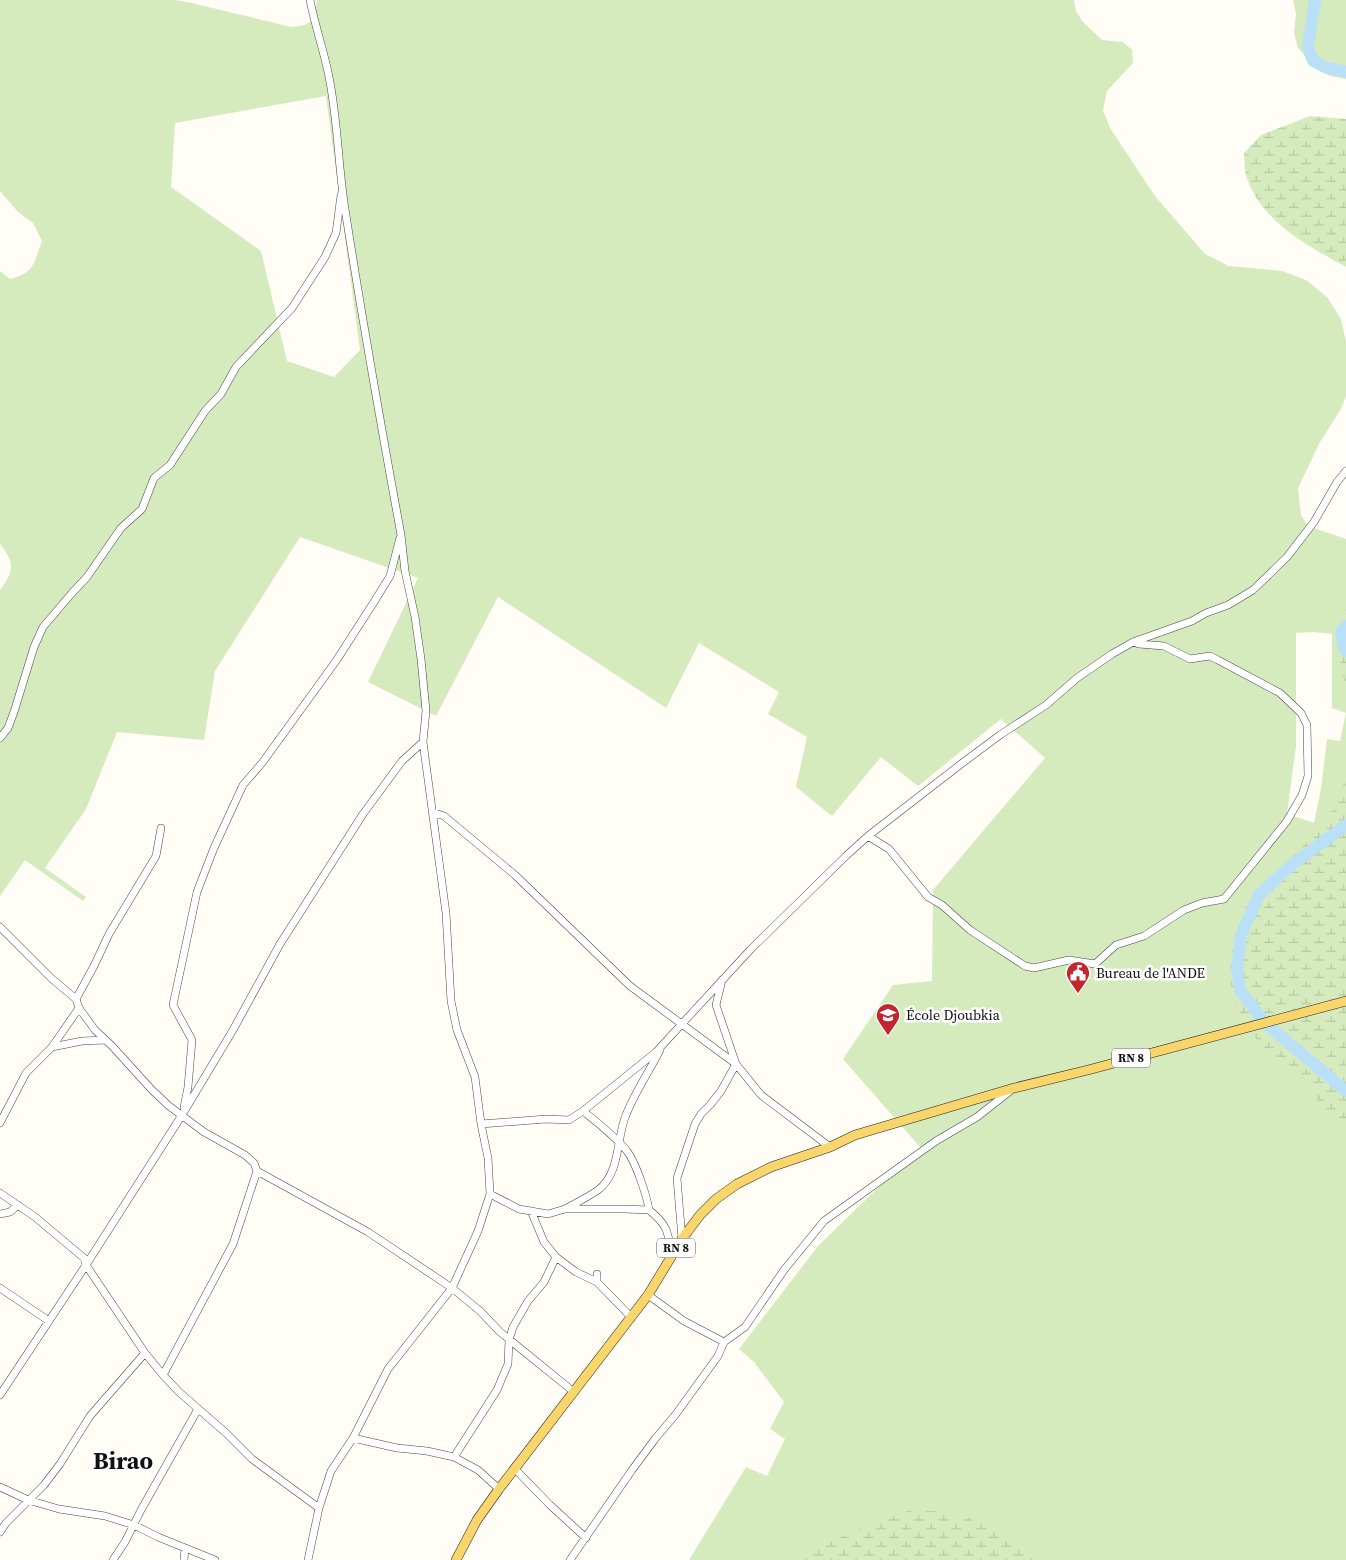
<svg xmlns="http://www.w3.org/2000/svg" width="1346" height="1560" viewBox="0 0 1346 1560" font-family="'Source Serif 4',serif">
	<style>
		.grass { fill: #d5ebbd; fill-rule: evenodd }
		.wetland { fill: url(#wetland-marsh) }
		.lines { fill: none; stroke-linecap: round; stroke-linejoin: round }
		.river { stroke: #b9e0f7; stroke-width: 12 }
		.minor-casing { stroke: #444; stroke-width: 8 }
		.major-casing { stroke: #222; stroke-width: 10 }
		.minor { stroke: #fff; stroke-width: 7 }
		.major { stroke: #f9d66b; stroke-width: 9 }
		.labels { text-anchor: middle; stroke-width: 5; stroke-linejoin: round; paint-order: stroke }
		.shield { fill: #fff; stroke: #585858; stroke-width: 1 }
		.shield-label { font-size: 12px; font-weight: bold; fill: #111 }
		.poi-label { font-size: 14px; fill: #111; stroke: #fff; text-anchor: start }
		.town-label { font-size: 24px; font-weight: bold; fill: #111; stroke: #fff }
	</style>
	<defs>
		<pattern id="wetland-marsh" width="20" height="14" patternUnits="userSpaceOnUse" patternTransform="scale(1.25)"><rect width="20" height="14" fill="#d5ebbd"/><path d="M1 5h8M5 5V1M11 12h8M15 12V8" fill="none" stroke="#b6c8a1"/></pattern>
	</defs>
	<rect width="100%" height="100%" fill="#fffdf5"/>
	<path class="grass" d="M 0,0 L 175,0 L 192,3 L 291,27 C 313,26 313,20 317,0 L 1074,0 L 1076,11 L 1083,22 L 1102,40 L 1123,42 L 1132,50 L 1133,63 L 1107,91 L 1103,110 L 1110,128 L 1155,196 L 1205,254 L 1229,266 L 1282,271 L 1306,280 L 1327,297 L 1341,319 L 1346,342 L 1346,396 L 1341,409 L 1320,442 L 1298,488 L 1301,515 L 1308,526 L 1346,539 L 1346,1560 L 689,1560 L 746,1467 L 767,1476 L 785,1439 L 770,1429 L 784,1402 L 754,1362 L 739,1349 L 818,1246 L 920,1147 L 843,1059 L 893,985 L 932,981 L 933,890 L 1045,758 L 1001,719 L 918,786 L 881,757 L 832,816 L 796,787 L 807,737 L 768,714 L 779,692 L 699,643 L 666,708 L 498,597 L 436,716 L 368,682 L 418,578 L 300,537 L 215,671 L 204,740 L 117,732 L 86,809 L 45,868 L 86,897 L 83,901 L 25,860 L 0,896 L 0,590 C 14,572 15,562 0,544 L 0,271 L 10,279 C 35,273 34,262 42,241 L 33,223 L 18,212 L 0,191 ZM 326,96 L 360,350 L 334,377 L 287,361 L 261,251 L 171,187 L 175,123 ZM 1313,632 L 1332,634 L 1332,708 L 1346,713 L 1340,741 L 1327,739 L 1321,789 L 1314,823 L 1287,814 L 1296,746 L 1296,633 Z
		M 1293,0 L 1346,0 L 1346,79 L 1330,76 L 1319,71 L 1298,48 L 1294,33 L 1296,14 Z"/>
	<path class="wetland" d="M 1310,116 L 1346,119 L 1346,267 C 1308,246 1264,223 1248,181 C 1244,173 1245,162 1244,153 L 1261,135 Z
		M 1346,609 L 1346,688 L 1335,638 Z
		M 1346,779 L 1346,1129 C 1338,1123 1329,1117 1323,1109 C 1317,1100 1315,1090 1308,1083 C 1296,1072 1280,1069 1270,1057 C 1261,1047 1237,1012 1234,999 C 1225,968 1234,927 1249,900 L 1305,844 L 1330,815 Z
		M 908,1511 L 935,1511 L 960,1514 L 984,1525 L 1008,1539 L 1036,1560 L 797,1560 C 832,1539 870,1524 908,1511 Z"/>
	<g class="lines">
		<path class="river" d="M 1315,0 L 1308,47 L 1313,61 L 1327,68 L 1346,72
			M 1346,626 L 1341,631 L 1343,645 L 1346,651
			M 1346,825 L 1294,863 L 1259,895 L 1241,935 L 1237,969 L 1240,990 L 1264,1022 L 1346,1091"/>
		<g class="minor-casing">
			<path id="minor" d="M 0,738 L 8,728 L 14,712 L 34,647 L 43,627 L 72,593 L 87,577 L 121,528 L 142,509 L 154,478 L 170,465 L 205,411 L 221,394 L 236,367 L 292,308 L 325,257 L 336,233 L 341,195
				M 432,812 L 444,816 L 515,875 L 630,986 L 736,1064 L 761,1095 L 830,1147
				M 868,836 L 889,849 L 928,897 L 942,905 L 970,930 L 1025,966 L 1034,968 L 1069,960 L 1095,964 L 1116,945 L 1144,936 L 1184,910 L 1202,903 L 1224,899 L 1287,821 L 1302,795 L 1308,776 L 1307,725 L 1301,713 L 1280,693 L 1218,660 L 1210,656 L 1190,659 L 1164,646 L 1139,644 L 1133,642
				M 0,927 L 51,978 L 76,999 L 79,1008 L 95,1030 L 112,1046 L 152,1090 L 169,1106 L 204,1132 L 245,1155 L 254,1163 L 257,1171 L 233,1244 L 163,1375
				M 76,999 L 94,966 L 109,934 L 156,856 L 161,828
				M 52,1047 L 82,1041 L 105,1040
				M 184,1107 L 188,1087 L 192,1040 L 173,1005 L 197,892 L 214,848 L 243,785 L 262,763 L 336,661 L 374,602 L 390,576 L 400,538
				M 583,1111 C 598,1123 615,1136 627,1151 C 636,1163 647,1196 649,1210 C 668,1225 668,1233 672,1255
				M 0,1123 L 26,1073 L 52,1047 L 79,1008
				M 481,1124 L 546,1119 L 569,1120 L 583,1111 L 656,1052 L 751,949 L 847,855 L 868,836 L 961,764 L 1000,735 L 1046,705 L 1077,678 L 1112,654 L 1133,642 L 1192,621 L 1206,613 L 1228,605 L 1253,590 L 1287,557 L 1314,522 L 1337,482 L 1346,471
				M 257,1171 L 368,1232 L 452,1288 L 480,1311 L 500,1332 L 574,1392
				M 0,1193 L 35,1217 L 84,1258 L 86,1265 L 145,1353 L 163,1375 L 179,1392 L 226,1433 L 252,1459 L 319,1508
				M 490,1194 L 519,1209 L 548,1214 L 565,1209 L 625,1209 L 649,1210
				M 565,1209 C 576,1203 588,1197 598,1190 C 621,1173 616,1138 626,1115 C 635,1092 649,1072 660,1050
				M 0,1214 L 10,1212 L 18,1205
				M 682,1239 L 677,1178 L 695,1124 L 701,1114 L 710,1105 L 721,1091 L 736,1064 L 716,1005 L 722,980
				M 556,1257 L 576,1272 L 597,1282
				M 597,1274 L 597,1282 L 631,1317
				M 0,1288 L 49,1321
				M 648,1295 L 684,1321 L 724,1342
				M 0,1395 L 86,1265 L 182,1115 L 233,1030 L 280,944 L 363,814 L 402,761 L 423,742
				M 353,1438 L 397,1448 L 427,1451 L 454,1457 L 478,1470 L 499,1489
				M 454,1457 L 497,1390 L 508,1364 L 509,1340 L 513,1327 L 528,1301 L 544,1282 L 556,1257 L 544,1242 L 531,1211
				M 515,1469 L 550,1505 L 586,1538
				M 0,1487 L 28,1500 L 59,1509 L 105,1516 L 134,1525 L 158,1537 L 215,1560
				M 0,1532 L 6,1523 L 44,1485 L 60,1464 L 90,1416 L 145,1353
				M 113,1560 L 125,1542 L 141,1510 L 198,1409
				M 184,1560 L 185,1548
				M 308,1560 L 319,1508 L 331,1471 L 353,1438 L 388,1369 L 452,1288 L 478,1231 L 490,1194 L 488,1158 L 481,1124 L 475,1077 L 457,1030 L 451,1001 L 446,913 L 423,742 L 426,711 L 421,659 L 415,617 L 405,571 L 401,535 C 381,426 362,318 345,209 C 338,165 338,121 329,77 C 324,51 315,26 310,0
				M 570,1560 L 632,1470 L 655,1439 L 676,1414 L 718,1356 L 724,1342 L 745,1327 L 784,1270 L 824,1221 L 936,1141 L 977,1117 L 1010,1091"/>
		</g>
		<g class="major-casing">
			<path id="major" d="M 456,1560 L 477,1520 L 499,1489 L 648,1295 L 682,1239 L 700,1215 L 716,1199 L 737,1184 L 771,1167 L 830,1147 L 855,1135 L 1014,1088 L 1088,1070 L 1346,1001"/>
		</g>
		<use href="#minor" class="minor"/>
		<use href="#major" class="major"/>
	</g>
	<defs>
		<g id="civic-pin" transform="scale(1.25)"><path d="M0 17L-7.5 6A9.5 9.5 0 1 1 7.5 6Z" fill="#c4262e" stroke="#fff"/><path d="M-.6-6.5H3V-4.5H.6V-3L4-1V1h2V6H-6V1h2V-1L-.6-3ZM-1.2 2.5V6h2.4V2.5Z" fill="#fff"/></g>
		<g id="school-pin" transform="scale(1.25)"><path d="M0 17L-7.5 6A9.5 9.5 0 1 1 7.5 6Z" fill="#c4262e" stroke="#fff"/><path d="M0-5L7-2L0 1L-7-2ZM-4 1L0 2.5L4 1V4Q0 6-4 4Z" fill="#fff"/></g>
	</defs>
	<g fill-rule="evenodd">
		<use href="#civic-pin" x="1078" y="973"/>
		<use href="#school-pin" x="888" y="1015"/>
	</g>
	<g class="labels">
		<g class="shield">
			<rect x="1112" y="1048.5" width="38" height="19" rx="4"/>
			<rect x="657" y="1238.5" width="38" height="19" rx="4"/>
		</g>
		<g class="shield-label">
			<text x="1131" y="1062">RN 8</text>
			<text x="676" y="1252">RN 8</text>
		</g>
		<g class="poi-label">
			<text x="1096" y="978">Bureau de l'ANDE</text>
			<text x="906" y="1020">École Djoubkia</text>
		</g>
		<g class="town-label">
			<text x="123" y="1469">Birao</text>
		</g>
	</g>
</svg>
